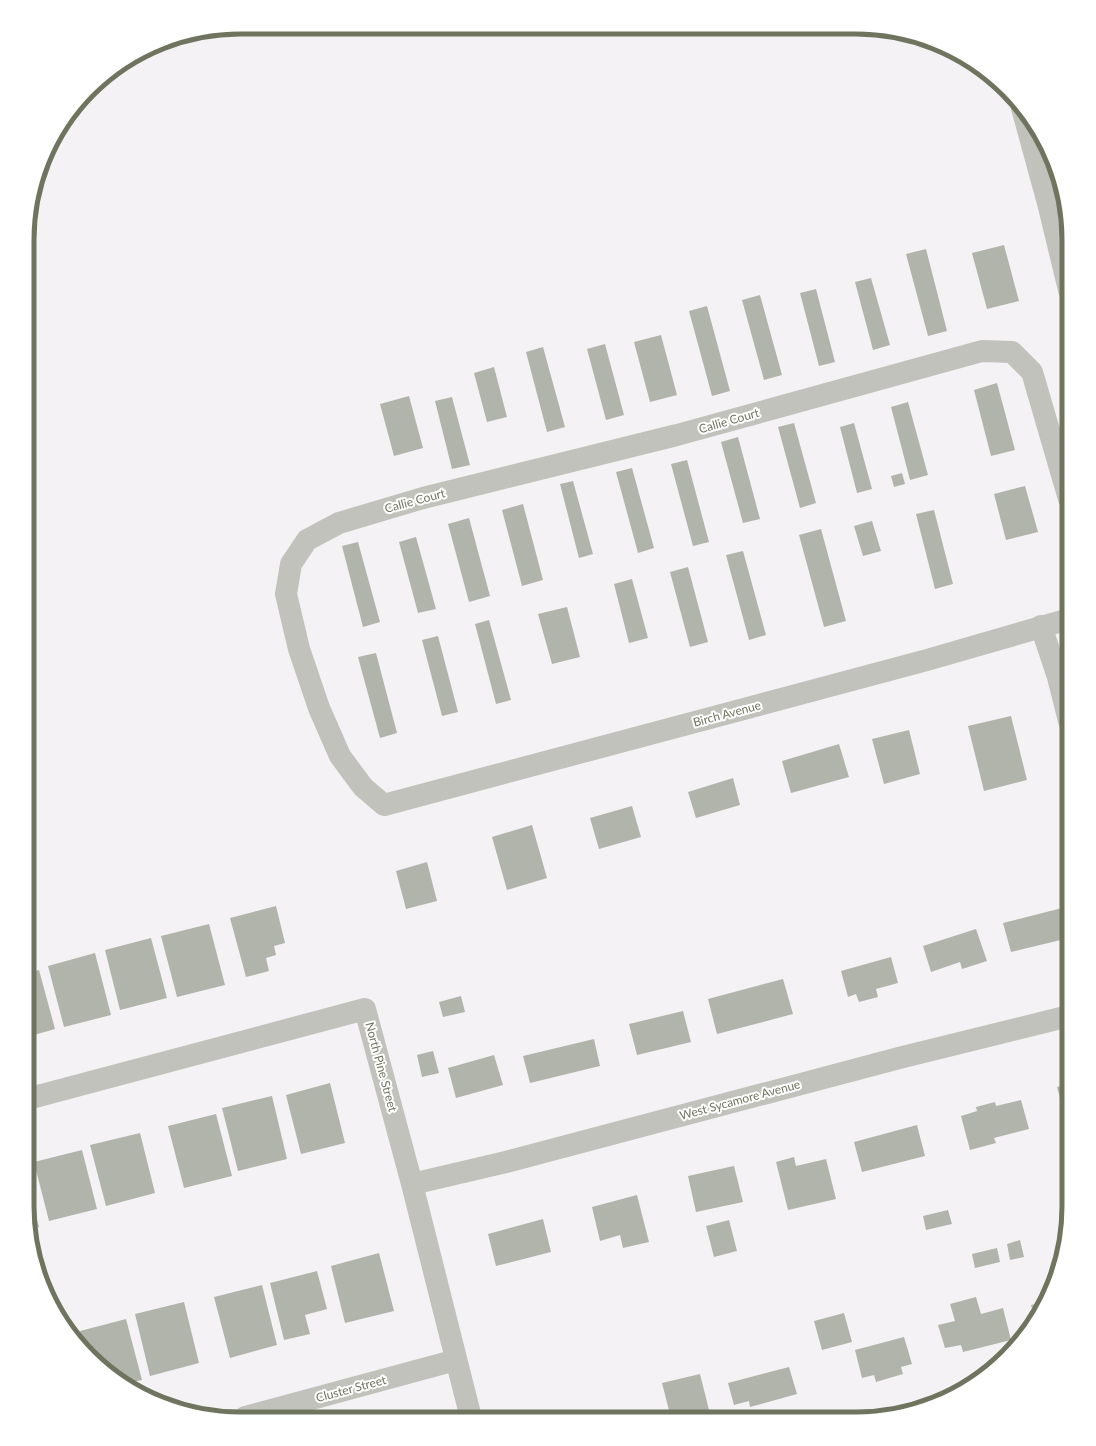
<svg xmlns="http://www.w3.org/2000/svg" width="1096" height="1446" viewBox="0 0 1096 1446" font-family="Lato,sans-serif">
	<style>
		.building { fill: #b1b4aa }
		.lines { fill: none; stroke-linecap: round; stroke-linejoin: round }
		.minor { stroke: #c0c2bb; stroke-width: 22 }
		.labels { text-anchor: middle; stroke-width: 4; stroke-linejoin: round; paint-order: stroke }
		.street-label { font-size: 12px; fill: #6f745f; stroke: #fff }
		.rim { fill: none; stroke: #6f745f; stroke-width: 5 }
	</style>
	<rect width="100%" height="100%" fill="#f5f2f5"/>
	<path class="building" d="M 1004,245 L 1019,301 L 987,309 L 972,253 Z
		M 926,249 L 947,331 L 928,336 L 906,254 Z
		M 871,278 L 890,345 L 873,350 L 855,282 Z
		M 816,289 L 835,362 L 819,366 L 800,293 Z
		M 760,295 L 782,375 L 764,380 L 742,300 Z
		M 707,306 L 730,391 L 712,396 L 689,311 Z
		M 661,335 L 677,395 L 650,402 L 634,342 Z
		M 605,344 L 624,415 L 606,420 L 587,349 Z
		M 543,347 L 565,427 L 547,432 L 526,352 Z
		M 494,367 L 507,417 L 487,422 L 474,373 Z
		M 997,383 L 1015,450 L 991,456 L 974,390 Z
		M 409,396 L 423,448 L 394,456 L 380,404 Z
		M 452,397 L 470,465 L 452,469 L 435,401 Z
		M 908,402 L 928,475 L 910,480 L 891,407 Z
		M 794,423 L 816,503 L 800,508 L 778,427 Z
		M 854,423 L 872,489 L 857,493 L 840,427 Z
		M 738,437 L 760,519 L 743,523 L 721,442 Z
		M 687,460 L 709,542 L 693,546 L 671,464 Z
		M 632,468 L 654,548 L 638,553 L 616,472 Z
		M 902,473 L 905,484 L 894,487 L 891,476 Z
		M 573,481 L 593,554 L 579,558 L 560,484 Z
		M 1025,486 L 1038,532 L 1006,540 L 994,494 Z
		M 523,504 L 543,580 L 522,586 L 502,510 Z
		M 934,510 L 953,584 L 935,589 L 916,514 Z
		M 469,518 L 490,596 L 469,602 L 448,524 Z
		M 872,521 L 881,551 L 863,556 L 854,526 Z
		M 821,529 L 846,621 L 824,627 L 799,535 Z
		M 416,537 L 436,609 L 418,613 L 399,542 Z
		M 358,542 L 380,622 L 363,627 L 342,546 Z
		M 743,551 L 766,635 L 749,640 L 726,555 Z
		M 688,567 L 708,642 L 690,647 L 670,572 Z
		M 632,579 L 648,638 L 629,643 L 614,584 Z
		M 567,607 L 580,657 L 552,664 L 538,614 Z
		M 489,620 L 511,700 L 496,704 L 475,624 Z
		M 438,636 L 458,712 L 442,716 L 422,640 Z
		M 376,653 L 397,733 L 380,738 L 358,657 Z
		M 1011,716 L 1027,780 L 984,791 L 968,726 Z
		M 909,730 L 920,774 L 884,784 L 872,739 Z
		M 839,744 L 849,777 L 791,793 L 782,761 Z
		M 733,778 L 740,805 L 696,818 L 688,792 Z
		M 632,806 L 641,837 L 599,849 L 590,818 Z
		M 532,825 L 547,878 L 507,890 L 492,837 Z
		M 427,862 L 437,901 L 406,909 L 396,871 Z
		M 276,906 L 285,943 L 274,946 L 276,955 L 266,958 L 269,971 L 246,977 L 230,918 Z
		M 1062,908 L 1069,938 L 1011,952 L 1003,923 Z
		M 209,924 L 225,985 L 177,997 L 161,936 Z
		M 976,929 L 987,961 L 962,969 L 960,962 L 931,972 L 923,946 Z
		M 151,938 L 167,998 L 120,1010 L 105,950 Z
		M 95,953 L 111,1015 L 64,1027 L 48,966 Z
		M 891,957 L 898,983 L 876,989 L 878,997 L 859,1002 L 856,994 L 848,997 L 841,971 Z
		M 39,970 L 55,1029 L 27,1037 L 27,973 Z
		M 783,979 L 793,1014 L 717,1034 L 708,999 Z
		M 461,996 L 465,1012 L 443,1017 L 439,1002 Z
		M 683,1011 L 691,1042 L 637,1055 L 629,1024 Z
		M 594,1039 L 600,1066 L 530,1083 L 523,1056 Z
		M 433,1051 L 439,1073 L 422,1077 L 417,1055 Z
		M 494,1055 L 503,1085 L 456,1098 L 448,1068 Z
		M 330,1083 L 345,1143 L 301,1154 L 286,1095 Z
		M 1069,1084 L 1069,1115 L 1065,1116 L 1057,1087 Z
		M 272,1096 L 287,1159 L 238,1171 L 222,1108 Z
		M 1021,1100 L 1029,1129 L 994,1138 L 996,1143 L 970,1150 L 961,1116 L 977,1111 L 976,1107 L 995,1102 L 996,1106 Z
		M 216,1114 L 232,1176 L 184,1188 L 168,1126 Z
		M 917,1125 L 925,1156 L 862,1172 L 854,1142 Z
		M 140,1133 L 155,1193 L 106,1206 L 90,1145 Z
		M 82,1150 L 97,1209 L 49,1221 L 34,1162 Z
		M 794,1157 L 796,1166 L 826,1159 L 836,1199 L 788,1210 L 776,1162 Z
		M 734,1166 L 743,1202 L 696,1212 L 688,1176 Z
		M 27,1180 L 39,1227 L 30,1230 L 27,1207 Z
		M 637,1195 L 649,1242 L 623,1248 L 620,1235 L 600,1241 L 592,1207 Z
		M 948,1210 L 952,1224 L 926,1230 L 923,1216 Z
		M 1069,1216 L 1069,1221 L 1065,1237 L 1060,1218 Z
		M 543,1219 L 551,1252 L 496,1266 L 488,1234 Z
		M 729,1220 L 737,1251 L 714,1257 L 706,1226 Z
		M 1020,1240 L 1024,1257 L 1010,1260 L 1007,1244 Z
		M 997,1248 L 1000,1262 L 975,1268 L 972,1254 Z
		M 379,1253 L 394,1311 L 345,1323 L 331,1266 Z
		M 317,1271 L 327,1309 L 305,1315 L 310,1334 L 284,1340 L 270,1283 Z
		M 262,1285 L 277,1345 L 230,1358 L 214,1297 Z
		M 976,1297 L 981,1314 L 1003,1308 L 1011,1340 L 963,1352 L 961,1345 L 945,1348 L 938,1325 L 955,1321 L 950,1304 Z
		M 184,1302 L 199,1363 L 150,1376 L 135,1314 Z
		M 1044,1302 L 1035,1321 L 1031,1305 Z
		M 844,1313 L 852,1342 L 822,1350 L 814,1321 Z
		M 126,1319 L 142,1380 L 124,1384 L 86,1352 L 80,1331 Z
		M 904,1337 L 912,1364 L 901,1367 L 903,1374 L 876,1382 L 874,1375 L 862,1378 L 855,1350 Z
		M 789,1367 L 797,1394 L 750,1407 L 749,1401 L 734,1405 L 728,1383 Z
		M 700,1374 L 711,1418 L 671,1418 L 662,1383 Z"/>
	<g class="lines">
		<path class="minor" d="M 1022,108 L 1048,203 L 1069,290
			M 1069,619 L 927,660 L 384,805 L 363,787 L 340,756 L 319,708 L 299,649 L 286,594 L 291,564 L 307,540 L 339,523 L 423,498 L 677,435 L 982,351 L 1012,352 L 1032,372 L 1069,499
			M 1041,626 L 1058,677 L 1069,721
			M 27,1099 L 365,1009 L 412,1184 L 471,1418
			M 412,1184 L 506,1162 L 899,1058 L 1069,1016
			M 245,1417 L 456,1360"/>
	</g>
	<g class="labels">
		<g class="street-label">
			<text transform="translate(729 421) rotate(-16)" y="4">Callie Court</text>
			<text transform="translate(415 501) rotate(-15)" y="4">Callie Court</text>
			<text transform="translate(727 714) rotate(-15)" y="4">Birch Avenue</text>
			<text transform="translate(381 1067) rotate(75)" y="4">North Pine Street</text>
			<text transform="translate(740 1100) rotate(-15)" y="4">West Sycamore Avenue</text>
			<text transform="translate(351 1389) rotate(-15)" y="4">Cluster Street</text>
		</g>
	</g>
	<path d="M0 0H1096V1446H0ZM240 34H856A206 206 0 0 1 1062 240V1206A206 206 0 0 1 856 1412H240A206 206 0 0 1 34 1206V240A206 206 0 0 1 240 34Z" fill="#fff" fill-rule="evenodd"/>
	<path class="rim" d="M240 34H856A206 206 0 0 1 1062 240V1206A206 206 0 0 1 856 1412H240A206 206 0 0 1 34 1206V240A206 206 0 0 1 240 34Z"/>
</svg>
